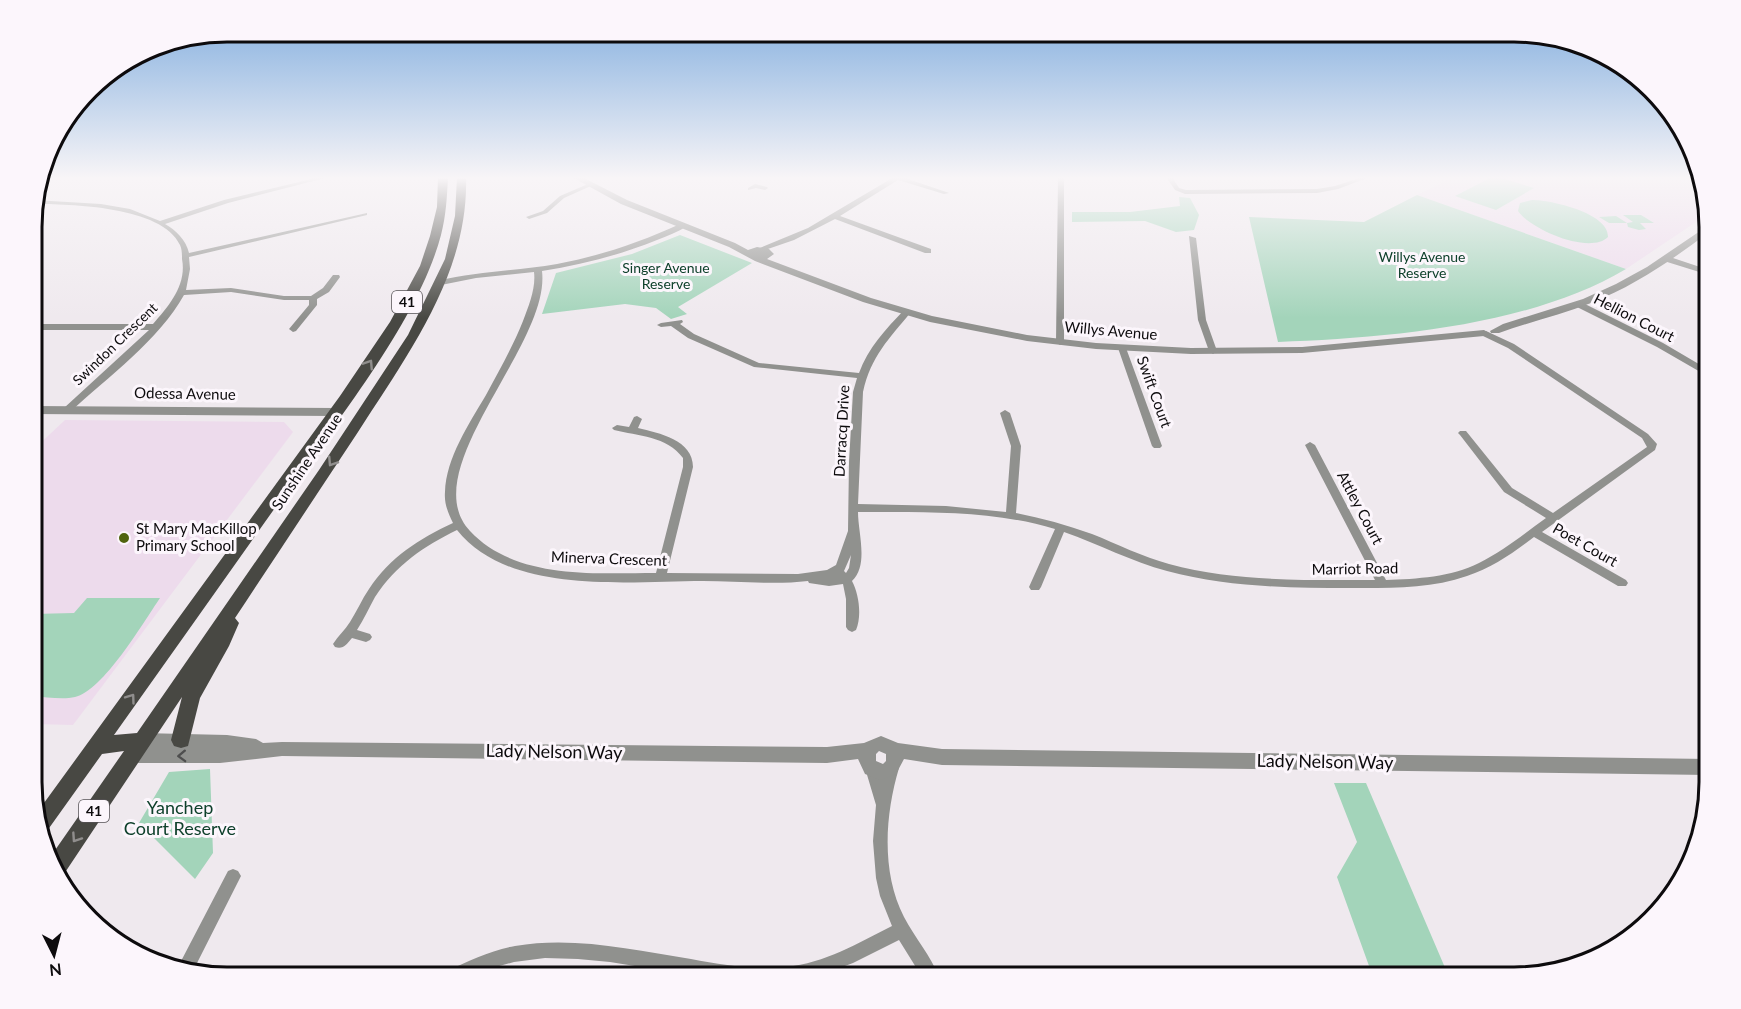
<svg xmlns="http://www.w3.org/2000/svg" width="1741" height="1009" viewBox="0 0 1741 1009" font-family="Lato,sans-serif">
	<style>
		.education { fill: #eddbec }
		.green { fill: #a3d4ba }
		.lines { fill: none; stroke-linecap: round; stroke-linejoin: round }
		.minor { fill: #90918e; fill-rule: evenodd }
		.tertiary { fill: #90918e; fill-rule: evenodd }
		.primary { fill: #484843; fill-rule: evenodd }
		.oneway { stroke: #908e8d }
		.oneway2 { stroke: #4e4e4e }
		.poi-dot { fill: #50640f; stroke: #fcf6fc; stroke-width: 2 }
		.labels { text-anchor: middle; stroke-width: 6; stroke-linejoin: round; paint-order: stroke }
		.far-park-label { font-size: 14px; fill: #0e402b; stroke: #fcf6fc }
		.shield { fill: #fcf6fc; stroke: #555255; stroke-width: 1.5 }
		.shield-label { font-size: 14px; font-weight: bold; fill: #0d0b0d }
		.far-street-label { font-size: 14px; fill: #0d0b0d; stroke: #fcf6fc }
		.street-label { font-size: 15px; fill: #0d0b0d; stroke: #fcf6fc }
		.poi-label { font-size: 15px; fill: #0d0b0d; stroke: #fcf6fc; text-anchor: start }
		.near-street-label { font-size: 18px; fill: #0d0b0d; stroke: #fcf6fc }
		.near-park-label { font-size: 18px; fill: #0e402b; stroke: #fcf6fc }
		.rim { fill: none; stroke: #0d0b0d; stroke-width: 3 }
	</style>
	<rect width="100%" height="100%" fill="#efe9ee"/>
	<path class="education" d="M 1455,177 L 1697,177 L 1709,214 L 1698,215 L 1702,218 L 1626,269 L 1417,195 Z
		M 65,420 L 284,422 L 293,432 L 73,725 L 33,724 L 33,450 Z"/>
	<path class="green" d="M 1492,177 L 1498,177 L 1534,188 L 1496,210 L 1455,196 Z
		M 1417,195 L 1626,269 C 1530,326 1388,338 1278,342 L 1249,217 L 1364,222 Z
		M 1179,197 L 1190,198 L 1199,215 L 1194,230 L 1176,232 L 1145,221 L 1072,222 L 1072,212 L 1130,212 L 1180,206 Z
		M 1532,200 C 1551,200 1609,213 1608,237 C 1590,255 1531,230 1518,211 L 1520,203 Z
		M 1623,215 L 1641,215 L 1654,223 L 1640,223 L 1646,229 L 1639,230 L 1628,227 L 1627,223 L 1609,223 L 1599,217 L 1616,216 L 1627,223 L 1633,222 Z
		M 680,235 L 752,263 L 678,307 L 687,314 L 671,319 L 656,308 L 625,304 L 542,314 L 556,273 L 632,254 Z
		M 87,598 L 160,598 C 143,623 103,691 75,697 C 63,700 46,697 33,696 L 33,614 L 74,613 Z
		M 210,769 L 213,853 L 195,879 L 139,823 L 169,772 Z
		M 1334,783 L 1366,783 L 1449,977 L 1373,977 L 1337,877 L 1357,842 Z"/>
	<g class="lines">
		<path class="minor" d="M 47,177 L 54,177 L 40,188 L 37,189 L 39,183 Z
			M 320,177 L 329,177 L 228,203 L 165,224 C 176,230 186,240 189,253 L 367,213 L 367,215 L 189,257 L 190,269 L 186,290 L 231,288 L 284,296 L 311,296 L 323,288 L 333,275 L 339,275 L 340,277 L 329,292 L 317,299 L 317,305 L 296,331 L 293,332 L 289,329 L 309,305 L 309,300 L 284,300 L 231,292 L 184,295 C 159,340 108,377 70,412 L 64,412 L 62,410 L 64,408 L 149,330 L 33,330 L 33,324 L 153,324 C 169,306 187,285 182,259 C 182,255 182,249 180,245 C 162,206 70,204 33,204 L 34,200 L 101,204 L 130,209 L 160,221 L 224,200 Z
			M 894,177 L 902,177 L 949,193 L 944,194 L 898,180 L 840,216 L 931,249 L 931,253 L 925,253 L 835,219 L 794,240 L 759,252 L 755,250 L 808,228 Z
			M 1056,177 L 1062,177 L 1064,179 L 1064,342 L 1060,345 L 1056,342 L 1058,179 Z
			M 1166,177 L 1172,177 L 1179,188 L 1186,190 L 1317,189 L 1335,186 L 1362,177 L 1370,177 L 1338,189 L 1317,193 L 1185,194 L 1175,190 Z
			M 588,184 L 593,185 L 564,198 L 547,213 L 529,219 L 526,217 L 543,211 L 560,196 Z
			M 755,184 L 767,187 L 768,188 L 765,190 L 756,188 L 748,190 L 748,188 Z
			M 680,224 L 687,226 C 678,232 667,236 657,240 C 620,255 581,265 542,271 C 551,345 413,470 470,531 C 516,580 595,573 656,573 L 683,467 L 683,458 C 667,436 638,436 614,430 L 612,428 L 617,425 L 629,427 L 634,417 L 637,416 L 642,419 L 638,428 C 659,433 693,440 693,467 L 667,573 L 798,574 L 827,570 L 836,565 L 848,531 L 849,462 L 853,392 L 857,378 L 754,367 L 688,338 L 671,326 L 661,327 L 657,325 L 661,323 L 682,320 L 683,322 L 680,324 L 694,334 L 759,363 L 859,373 C 868,348 886,329 904,310 L 907,310 L 911,312 C 889,339 871,356 863,392 L 858,504 L 946,506 L 1006,512 L 1011,446 L 1000,413 L 1005,410 L 1010,413 L 1021,446 L 1016,513 C 1042,518 1067,525 1092,534 C 1117,544 1143,557 1169,564 C 1236,582 1306,580 1375,580 L 1305,445 L 1310,442 L 1315,445 L 1386,580 C 1417,579 1451,577 1479,563 C 1503,551 1524,534 1546,518 L 1504,492 L 1460,435 L 1458,433 L 1460,431 L 1466,431 L 1512,488 L 1553,513 L 1647,447 L 1642,438 L 1508,348 L 1483,336 L 1482,334 L 1486,331 L 1514,344 L 1648,434 L 1657,444 L 1655,450 L 1542,532 L 1626,580 L 1628,583 L 1626,586 L 1618,586 L 1534,537 C 1513,553 1492,568 1467,576 C 1430,589 1388,588 1349,588 C 1288,588 1227,587 1167,571 C 1132,562 1099,544 1064,532 L 1041,587 L 1039,590 L 1031,590 L 1029,587 L 1055,529 C 992,510 923,512 858,512 C 858,533 869,565 852,581 C 859,594 862,616 856,630 L 852,632 L 848,630 L 846,627 L 846,599 L 843,584 L 829,586 L 809,583 L 808,581 C 775,585 737,581 703,581 C 628,581 510,596 457,530 C 424,546 396,565 375,597 C 369,608 364,619 357,630 L 370,634 L 372,637 L 370,640 L 366,642 L 352,638 C 347,644 343,650 335,647 L 333,644 C 338,636 345,630 350,622 C 357,611 362,599 369,589 C 390,557 419,539 453,523 C 448,513 444,503 445,492 C 446,458 469,424 486,395 C 499,371 513,346 523,321 C 529,305 536,288 534,272 L 476,278 L 441,285 L 438,285 L 438,281 C 477,271 518,271 557,264 C 600,256 641,242 680,224 ZM 851,555 L 849,568 L 846,573 L 844,571 Z
			M 1189,236 L 1196,238 L 1206,320 L 1217,351 L 1213,354 L 1209,351 L 1198,320 Z
			M 1664,257 L 1670,257 L 1709,270 L 1709,275 L 1664,261 Z
			M 33,267 L 36,267 C 45,280 44,290 36,304 L 33,304 L 35,285 Z
			M 1575,302 L 1581,302 L 1663,343 L 1709,370 L 1709,377 L 1657,347 L 1575,306 Z
			M 1122,345 L 1126,348 L 1162,446 L 1160,448 L 1154,448 L 1152,446 L 1118,348 Z
			M 872,762 L 877,764 L 882,778 L 887,764 L 892,762 L 897,764 L 899,768 C 885,815 881,872 904,917 C 915,938 931,956 939,977 L 922,977 L 899,940 L 853,963 L 815,977 L 703,977 L 610,962 L 578,959 L 545,958 L 514,962 L 485,970 L 470,977 L 445,977 L 447,971 C 469,961 491,950 515,946 C 574,936 633,950 691,959 C 722,965 755,970 786,967 C 825,963 858,943 892,926 L 880,896 L 876,878 L 873,841 L 876,805 L 865,768 L 867,764 Z
			M 233,869 L 238,871 L 241,876 L 194,969 L 179,965 L 228,871 Z"/>
		<path class="tertiary" d="M 572,177 L 582,177 L 627,200 L 735,243 L 748,250 L 757,247 L 769,249 L 774,254 L 767,259 L 871,298 L 932,316 L 1027,335 L 1096,343 L 1191,348 L 1302,347 L 1484,330 L 1489,333 L 1484,336 L 1302,353 L 1191,354 L 1096,349 L 1027,341 L 930,322 L 863,302 L 755,261 L 729,247 L 621,204 Z
			M 1709,225 L 1709,232 C 1672,260 1634,286 1591,303 C 1561,315 1529,322 1499,333 L 1491,333 L 1490,331 L 1503,324 L 1583,299 L 1616,284 L 1647,267 Z
			M 33,406 L 335,408 L 341,412 L 335,416 L 33,414 Z
			M 142,733 L 227,735 L 256,739 L 263,743 L 282,742 L 827,747 L 864,743 L 881,736 L 898,743 L 942,749 L 1709,759 L 1709,775 L 942,765 L 904,759 L 896,774 L 881,780 L 865,774 L 858,759 L 827,763 L 282,756 L 220,763 L 132,763 L 126,760 L 123,755 L 126,750 L 148,747 L 136,745 L 133,740 L 136,735 ZM 879,751 L 886,754 L 886,761 L 883,764 L 876,761 L 876,754 Z"/>
		<path class="primary" d="M 438,177 L 448,177 C 447,197 446,216 441,235 C 418,322 334,424 282,498 C 226,577 170,656 114,735 L 137,733 L 319,470 L 408,335 L 445,259 L 455,216 L 457,177 L 466,177 C 469,273 408,354 358,432 C 317,494 276,556 235,618 L 239,623 L 229,646 L 200,698 L 188,746 L 181,748 L 174,746 L 171,740 L 182,697 L 64,874 L 59,876 L 51,856 L 124,751 L 102,754 L 47,831 L 43,832 L 36,814 L 340,396 L 390,322 L 420,266 L 430,236 L 437,207 Z"/>
	</g>
	<defs><path id="oneway-chevron" d="M-2-3.5L2.5 0L-2 3.5" fill="none" stroke-width="1.6" stroke-linecap="round" stroke-linejoin="round" transform="scale(1.5)"/></defs>
	<g class="oneway">
		<use href="#oneway-chevron" transform="translate(369 364) rotate(-57)"/>
		<use href="#oneway-chevron" transform="translate(332 462) rotate(123)"/>
		<use href="#oneway-chevron" transform="translate(131 698) rotate(-54)"/>
		<use href="#oneway-chevron" transform="translate(76 838) rotate(124)"/>
	</g>
	<use class="oneway2" href="#oneway-chevron" transform="translate(182 756) rotate(178)"/>
	<linearGradient id="sky" x2="0" y2="1"><stop stop-color="#7facde"/><stop offset="0.56" stop-color="#f8f5f7"/><stop offset="1" stop-color="#f8f5f7" stop-opacity="0"/></linearGradient>
	<rect width="1741" height="318" fill="url(#sky)"/>
	<circle class="poi-dot" cx="124" cy="538" r="6"/>
	<g class="labels">
		<g class="far-park-label">
			<text x="1422" y="262">Willys Avenue<tspan x="1422" dy="16">Reserve</tspan></text>
			<text x="666" y="273">Singer Avenue<tspan x="666" dy="16">Reserve</tspan></text>
		</g>
		<g class="shield">
			<rect x="392" y="291" width="30" height="22" rx="4.5"/>
			<rect x="79" y="800" width="30" height="22" rx="4.5"/>
		</g>
		<g class="shield-label">
			<text x="407" y="307">41</text>
			<text x="94" y="816">41</text>
		</g>
		<g class="far-street-label">
			<text transform="translate(115 344) rotate(-44)" y="5">Swindon Crescent</text>
		</g>
		<g class="street-label">
			<text transform="translate(1634 318) rotate(27)" y="5">Hellion Court</text>
			<text transform="translate(1111 331) rotate(5)" y="5">Willys Avenue</text>
			<text transform="translate(1154 392) rotate(70)" y="5">Swift Court</text>
			<text transform="translate(185 394) rotate(1)" y="5">Odessa Avenue</text>
			<text transform="translate(842 431) rotate(-87)" y="5">Darracq Drive</text>
			<text transform="translate(307 462) rotate(-56)" y="5">Sunshine Avenue</text>
			<text transform="translate(1360 508) rotate(62)" y="5">Attley Court</text>
			<text transform="translate(1585 545) rotate(30)" y="5">Poet Court</text>
			<text transform="translate(609 559) rotate(2)" y="5">Minerva Crescent</text>
			<text transform="translate(1355 569) rotate(-1)" y="5">Marriot Road</text>
		</g>
		<g class="poi-label">
			<text x="136" y="534">St Mary MacKillop<tspan x="136" dy="17">Primary School</tspan></text>
		</g>
		<g class="near-street-label">
			<text transform="translate(554 752) rotate(1)" y="6">Lady Nelson Way</text>
			<text transform="translate(1325 762) rotate(1)" y="6">Lady Nelson Way</text>
		</g>
		<g class="near-park-label">
			<text x="180" y="814">Yanchep<tspan x="180" dy="21">Court Reserve</tspan></text>
		</g>
	</g>
	<path d="M0 0H1741V1009H0ZM227 42H1514A185 185 0 0 1 1699 227V782A185 185 0 0 1 1514 967H227A185 185 0 0 1 42 782V227A185 185 0 0 1 227 42Z" fill="#fcf6fc" fill-rule="evenodd"/>
	<path class="rim" d="M227 42H1514A185 185 0 0 1 1699 227V782A185 185 0 0 1 1514 967H227A185 185 0 0 1 42 782V227A185 185 0 0 1 227 42Z"/>
	<g transform="translate(54 955) rotate(174)" stroke="#fcf6fc" stroke-width="4.5" paint-order="stroke">
	<path d="M0-4.5L10 22L0 15L-10 22Z" fill="#0d0b0d"/>
	<text y="-9" font-size="16" font-weight="bold" text-anchor="middle" fill="#0d0b0d">N</text>
	</g>
</svg>
